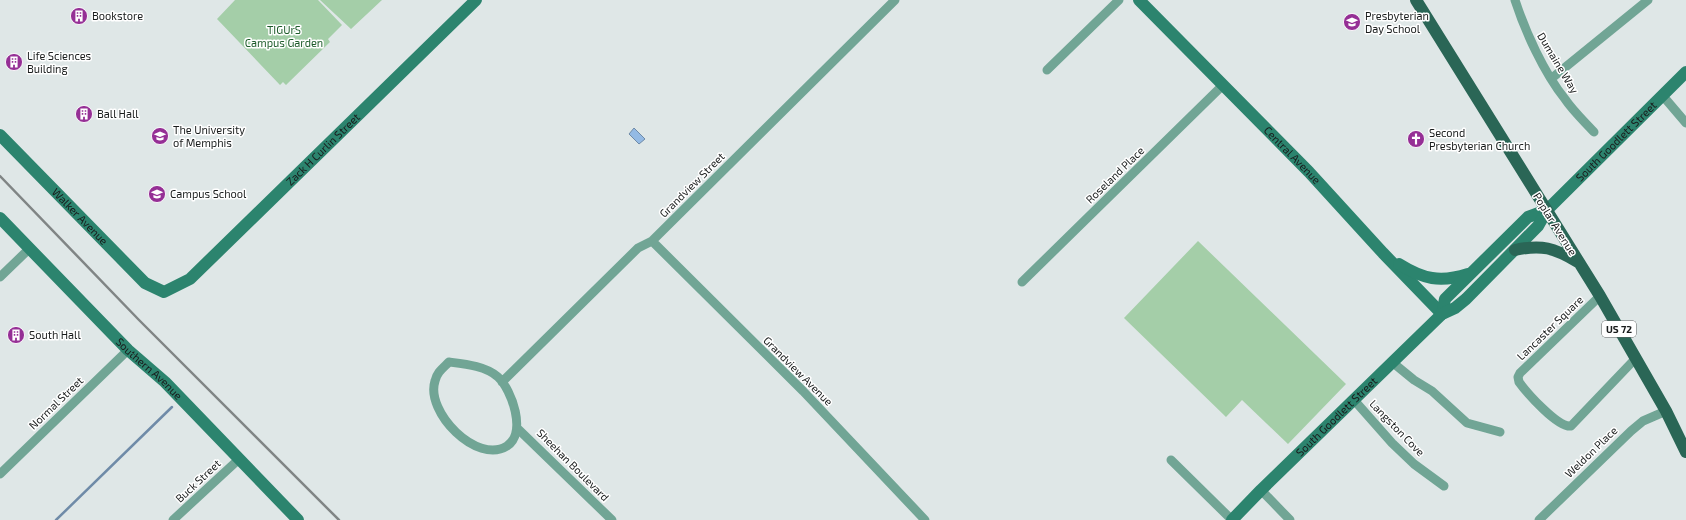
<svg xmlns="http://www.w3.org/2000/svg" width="1686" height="520" viewBox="0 0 1686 520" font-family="'Exo 2',sans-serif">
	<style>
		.green { fill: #a4cea8 }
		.water { fill: #94bae4; stroke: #6f8ba8 }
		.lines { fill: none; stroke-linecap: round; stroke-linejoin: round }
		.stream { stroke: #6f8ba8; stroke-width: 2.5 }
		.street { stroke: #71a595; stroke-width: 9 }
		.secondary { stroke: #2c846e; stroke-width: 12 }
		.primary { stroke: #2a6656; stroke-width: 12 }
		.rail { stroke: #808585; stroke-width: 2.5 }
		.labels { text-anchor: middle; stroke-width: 3; stroke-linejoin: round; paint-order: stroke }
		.shield { fill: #fff; stroke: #5e6060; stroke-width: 1 }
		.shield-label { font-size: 10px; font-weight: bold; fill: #191c1c }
		.poi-label { font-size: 11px; fill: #191c1c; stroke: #fff; text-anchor: start }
		.park-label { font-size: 11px; fill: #1c5b29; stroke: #fff }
		.street-label { font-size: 11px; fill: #191c1c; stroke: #fff }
	</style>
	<rect width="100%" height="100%" fill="#dfe7e7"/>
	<path class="green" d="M 235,0 L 318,0 L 342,25 L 328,39 L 330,42 L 286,85 L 283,82 L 280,85 L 217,19 Z
		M 320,0 L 382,0 L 351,29 Z
		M 1198,241 L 1346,384 L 1288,444 L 1242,400 L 1226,417 L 1124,318 Z"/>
	<path class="water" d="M 634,128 L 645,139 L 639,144 L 629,134 Z"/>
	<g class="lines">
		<path class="stream" d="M 56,520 L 172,407"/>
		<path class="street" d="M 1515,0 C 1525,31 1544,73 1565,99 C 1573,111 1584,121 1594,132
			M 1047,70 L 1119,0
			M 1552,78 L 1648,0
			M 1663,96 L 1686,123
			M 652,241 L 803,391 L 925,520
			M 0,277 L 29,249
			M 1022,282 L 1223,85
			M 1600,296 L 1520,373 L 1518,377 L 1519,382 C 1527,393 1558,428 1571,426 L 1636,358
			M 449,362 C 465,364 486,366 498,377 C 512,390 527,433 507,446 C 477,465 425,412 435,381 C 437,372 443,368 449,362 Z
			M 1392,362 L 1414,380 L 1432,391 L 1467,423 L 1500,432
			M 502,382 L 638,248 L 652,241 L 895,0
			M 1354,400 L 1392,443 L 1414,464 L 1444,486
			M 517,428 L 612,520
			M 1171,460 L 1232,520
			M 0,474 L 128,350
			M 1261,490 L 1290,520
			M 173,520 L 238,460
			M 1539,520 L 1631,431 L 1643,421 L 1666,411"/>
		<g class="secondary">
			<path id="s1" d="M 1139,0 L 1309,172 L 1383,253 L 1442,314"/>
			<path id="s2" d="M 0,135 L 145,283 L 164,292 L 190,279 L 476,0"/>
			<path id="s3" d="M 0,218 L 128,350 L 165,382 L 298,520"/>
			<path d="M 1399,264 C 1423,279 1440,283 1468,274"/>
			<path d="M 1442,314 L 1445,299 L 1528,217 L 1547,210"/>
			<path id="s4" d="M 1232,520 L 1261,490 L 1442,314 L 1455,308 L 1466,299 L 1538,226 L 1547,210 L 1686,72"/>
		</g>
		<path class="primary" d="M 1416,0 L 1600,296 L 1666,411 L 1686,452
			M 1515,250 C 1542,244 1554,248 1578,262"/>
		<path class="rail" d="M 0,176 L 139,320 L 339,520"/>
	</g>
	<defs>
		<g id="building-disc" transform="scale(0.9)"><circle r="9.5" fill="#952f95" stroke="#fff"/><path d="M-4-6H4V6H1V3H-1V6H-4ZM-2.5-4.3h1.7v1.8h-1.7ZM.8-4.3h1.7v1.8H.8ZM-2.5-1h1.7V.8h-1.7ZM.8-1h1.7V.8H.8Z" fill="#fff"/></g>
		<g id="school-disc" transform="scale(0.9)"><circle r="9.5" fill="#952f95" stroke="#fff"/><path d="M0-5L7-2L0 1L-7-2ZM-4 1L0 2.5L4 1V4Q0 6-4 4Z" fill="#fff"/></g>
		<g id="university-disc" transform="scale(0.9)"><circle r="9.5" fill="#952f95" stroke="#fff"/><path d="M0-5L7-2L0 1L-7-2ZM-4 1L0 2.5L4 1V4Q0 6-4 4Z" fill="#fff"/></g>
		<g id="church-disc" transform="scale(0.9)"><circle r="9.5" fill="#952f95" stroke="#fff"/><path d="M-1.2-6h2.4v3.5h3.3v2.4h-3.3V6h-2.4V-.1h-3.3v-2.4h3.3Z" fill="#fff"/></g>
	</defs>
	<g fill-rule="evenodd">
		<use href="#building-disc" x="79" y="16"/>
		<use href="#school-disc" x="1352" y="22"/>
		<use href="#building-disc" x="14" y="62"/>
		<use href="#building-disc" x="84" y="114"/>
		<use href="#university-disc" x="160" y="136"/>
		<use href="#church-disc" x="1416" y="139"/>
		<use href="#school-disc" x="157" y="194"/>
		<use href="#building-disc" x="16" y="335"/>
	</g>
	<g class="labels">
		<rect class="shield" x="1602" y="321" width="34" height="16" rx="3"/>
		<g class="shield-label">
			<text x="1619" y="333">US 72</text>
		</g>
		<g class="poi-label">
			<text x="92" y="20">Bookstore</text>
			<text x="1365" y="20">Presbyterian<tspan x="1365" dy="13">Day School</tspan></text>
			<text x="27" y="60">Life Sciences<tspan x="27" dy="13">Building</tspan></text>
			<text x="97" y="118">Ball Hall</text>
			<text x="173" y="134">The University<tspan x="173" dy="13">of Memphis</tspan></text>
			<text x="1429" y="137">Second<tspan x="1429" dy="13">Presbyterian Church</tspan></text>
			<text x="170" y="198">Campus School</text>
			<text x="29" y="339">South Hall</text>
		</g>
		<g class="park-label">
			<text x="284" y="34">TIGUrS<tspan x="284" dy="13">Campus Garden</tspan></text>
		</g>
		<g class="street-label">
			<text transform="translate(1558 63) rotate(59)" y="4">Dumaine Way</text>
			<text dy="4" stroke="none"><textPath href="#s4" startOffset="541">South Goodlett Street</textPath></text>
			<text dy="4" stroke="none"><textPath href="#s2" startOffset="443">Zack H Curlin Street</textPath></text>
			<text dy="4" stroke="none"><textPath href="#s1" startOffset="218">Central Avenue</textPath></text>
			<text transform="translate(1115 175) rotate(-44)" y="4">Roseland Place</text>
			<text transform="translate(692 185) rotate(-45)" y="4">Grandview Street</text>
			<text dy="4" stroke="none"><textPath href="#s2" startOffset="114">Walker Avenue</textPath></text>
			<text transform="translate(1555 224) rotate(58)" y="4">Poplar Avenue</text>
			<text transform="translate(1550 328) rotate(-44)" y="4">Lancaster Square</text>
			<text dy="4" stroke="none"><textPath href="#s3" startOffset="212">Southern Avenue</textPath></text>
			<text transform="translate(798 371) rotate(45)" y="4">Grandview Avenue</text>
			<text transform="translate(56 403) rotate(-44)" y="4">Normal Street</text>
			<text dy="4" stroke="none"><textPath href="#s4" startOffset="147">South Goodlett Street</textPath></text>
			<text transform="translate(1397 428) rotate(46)" y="4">Langston Cove</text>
			<text transform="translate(1591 452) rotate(-44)" y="4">Weldon Place</text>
			<text transform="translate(573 465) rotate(45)" y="4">Sheehan Boulevard</text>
			<text transform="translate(198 481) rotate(-43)" y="4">Buck Street</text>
		</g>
	</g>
</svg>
